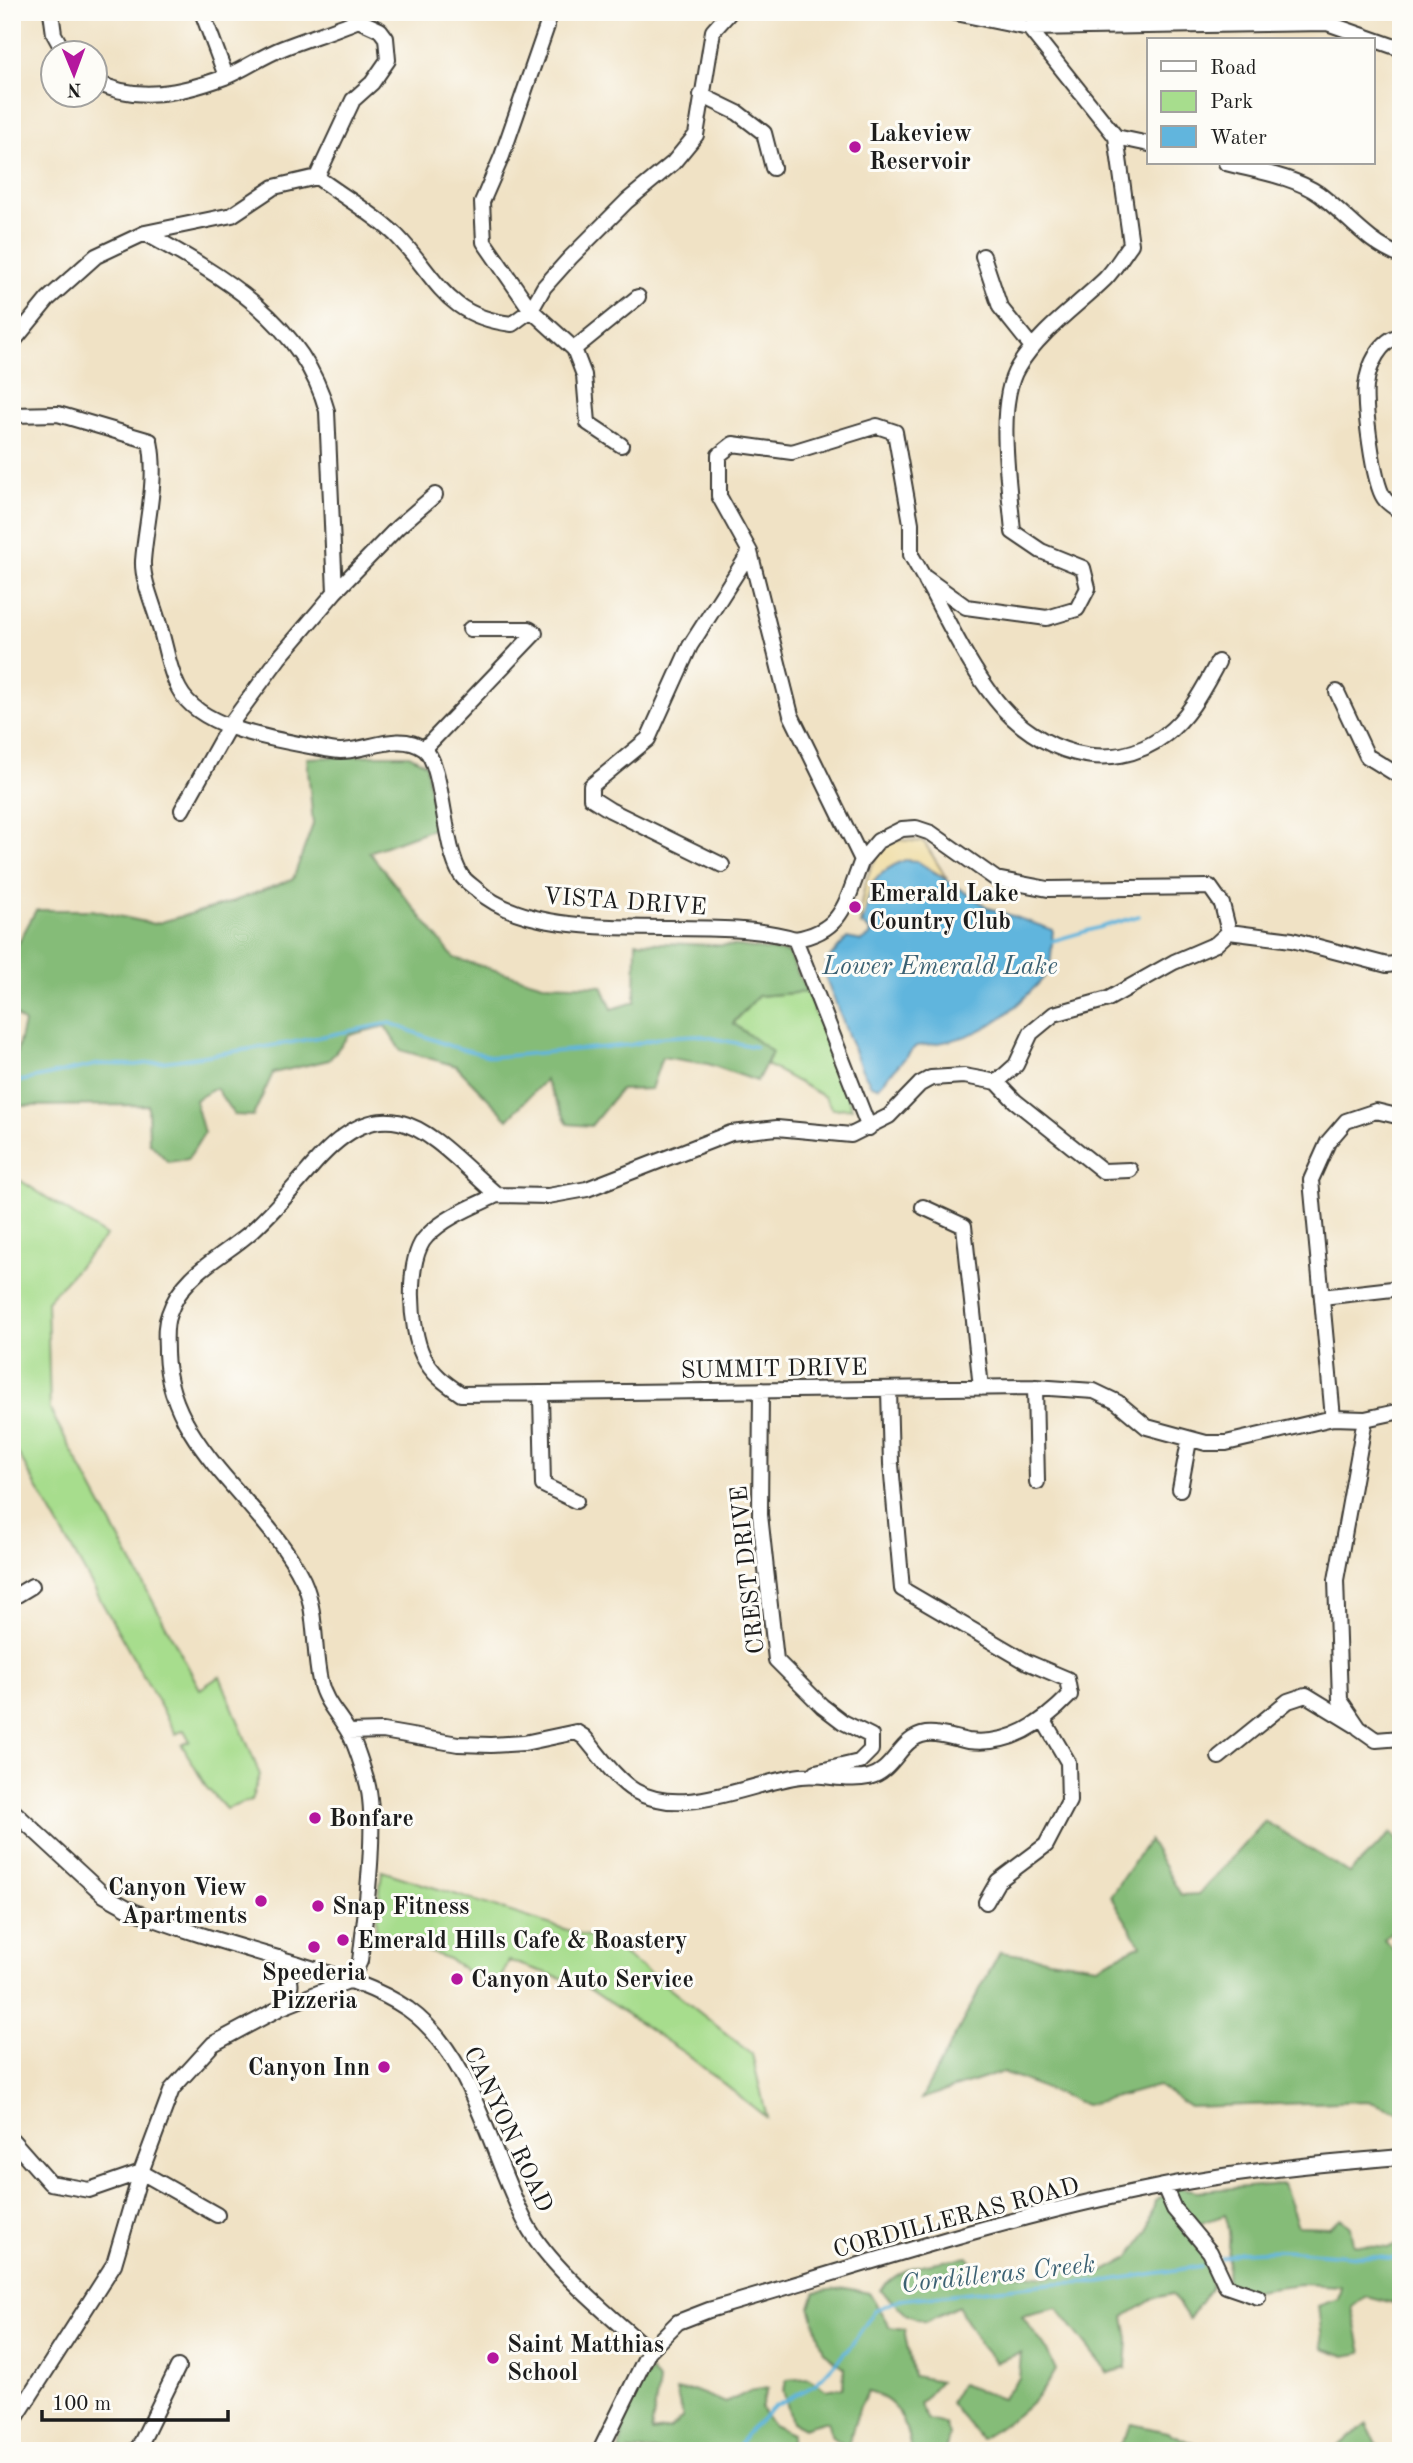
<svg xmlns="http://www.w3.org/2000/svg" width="1413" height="2463" viewBox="0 0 1413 2463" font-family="'Old Standard TT',serif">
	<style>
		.green { fill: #a7dd8d; stroke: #627c54; stroke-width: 2 }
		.forest { fill: #85bc78; stroke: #506c4a; stroke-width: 2 }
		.sand { fill: #eeda9e; stroke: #857b5d; stroke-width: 2 }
		.water { fill: #61b5dd; stroke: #3e687c; stroke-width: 2 }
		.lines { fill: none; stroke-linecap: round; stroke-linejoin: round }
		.stream { stroke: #61b5dd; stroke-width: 3.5 }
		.minor-casing { stroke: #3c3a35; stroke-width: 18 }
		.minor { stroke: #fff; stroke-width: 14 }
		.poi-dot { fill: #b5179e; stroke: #fdfcf7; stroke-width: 2.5 }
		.labels { text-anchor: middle; stroke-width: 6; stroke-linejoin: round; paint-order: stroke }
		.poi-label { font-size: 24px; font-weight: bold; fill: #1c1c1c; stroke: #fdfcf7; text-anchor: start }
		.street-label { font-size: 24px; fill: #1c1c1c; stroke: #fdfcf7 }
		.water-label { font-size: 26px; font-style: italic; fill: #3b6173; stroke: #fdfcf7 }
	</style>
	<rect width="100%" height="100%" fill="#fdfcf7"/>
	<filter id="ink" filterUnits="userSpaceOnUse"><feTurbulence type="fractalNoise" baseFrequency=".0143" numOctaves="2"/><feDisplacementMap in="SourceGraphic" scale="14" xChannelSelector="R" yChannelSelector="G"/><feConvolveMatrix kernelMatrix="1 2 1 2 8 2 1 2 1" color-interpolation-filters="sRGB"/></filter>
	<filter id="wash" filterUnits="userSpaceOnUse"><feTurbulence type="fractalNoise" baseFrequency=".00686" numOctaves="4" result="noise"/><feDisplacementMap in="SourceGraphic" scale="28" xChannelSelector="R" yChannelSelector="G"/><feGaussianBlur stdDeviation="1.57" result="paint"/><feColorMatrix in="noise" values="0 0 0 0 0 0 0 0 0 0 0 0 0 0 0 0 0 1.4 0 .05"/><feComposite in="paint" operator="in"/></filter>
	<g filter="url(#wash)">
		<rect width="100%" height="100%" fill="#f0e2c5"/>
		<path class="green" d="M 807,992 L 852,1108 L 832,1109 L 825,1097 L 767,1065 L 772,1052 L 733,1024 L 758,996 Z
			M 12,1175 L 106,1236 L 47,1301 L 50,1410 L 200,1689 L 220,1676 L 260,1775 L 251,1800 L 226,1809 L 206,1787 L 182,1745 L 190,1741 L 184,1730 L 176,1734 L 12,1443 Z
			M 382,1871 L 605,1942 L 650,1973 L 752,2054 L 767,2118 L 686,2054 L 583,1985 L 509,1961 L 498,1984 L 478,1979 L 449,1959 L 375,1934 Z"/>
		<path class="forest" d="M 379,755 L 409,755 L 426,764 L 435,828 L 369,852 L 454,958 L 543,984 L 602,986 L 612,1009 L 635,1002 L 636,942 L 739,946 L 788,953 L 807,992 L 758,996 L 733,1023 L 772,1052 L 757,1081 L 708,1064 L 662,1057 L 651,1089 L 620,1090 L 591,1126 L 568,1124 L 545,1080 L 508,1119 L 456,1066 L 400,1050 L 385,1026 L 349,1035 L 329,1060 L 273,1073 L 253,1116 L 234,1115 L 216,1088 L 195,1100 L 204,1133 L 188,1159 L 168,1162 L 149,1142 L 148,1105 L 12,1106 L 12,1072 L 24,1023 L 12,1012 L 12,955 L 36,910 L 92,910 L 154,924 L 226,904 L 293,879 L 313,824 L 307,758 Z
			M 1265,1821 L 1349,1873 L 1391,1833 L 1401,1844 L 1401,1920 L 1384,1940 L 1401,1956 L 1401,2113 L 1368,2101 L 1190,2107 L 1158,2086 L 1086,2105 L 1003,2072 L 921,2099 L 1000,1952 L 1097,1966 L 1141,1945 L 1110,1896 L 1149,1840 L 1181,1895 L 1199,1894 Z
			M 1283,2184 L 1298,2226 L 1329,2227 L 1341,2218 L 1350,2226 L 1353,2245 L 1388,2248 L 1401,2243 L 1401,2305 L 1366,2296 L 1352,2307 L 1362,2353 L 1346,2356 L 1323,2348 L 1318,2306 L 1338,2299 L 1341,2286 L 1300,2284 L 1248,2291 L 1228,2286 C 1224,2260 1235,2241 1225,2215 L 1187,2228 L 1200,2247 L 1212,2286 L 1189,2319 L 1172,2294 L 1155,2298 L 1124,2317 L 1128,2339 L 1126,2368 L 1108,2373 L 1057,2308 L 1022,2316 L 1045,2347 L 1056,2370 C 1040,2400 1011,2422 981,2439 L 950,2403 L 961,2384 L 1002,2399 L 1019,2378 L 1021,2353 L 995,2362 L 981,2346 L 958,2306 L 925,2322 L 907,2315 L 880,2290 C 906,2261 932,2264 968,2257 L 983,2278 L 1001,2267 L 1012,2274 L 1049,2277 L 1072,2268 L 1101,2273 L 1129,2258 L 1148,2231 L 1155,2201 L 1179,2187 L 1197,2191 Z
			M 845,2288 L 869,2293 L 890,2327 L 904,2329 L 913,2376 L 940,2381 L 919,2404 L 928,2420 L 945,2424 L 949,2435 L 945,2451 L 895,2451 L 911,2449 C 905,2420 899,2400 868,2392 L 860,2406 L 847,2448 L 832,2437 L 827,2421 L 803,2428 L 792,2422 L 783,2391 L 787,2380 L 808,2378 L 826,2390 L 843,2387 L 844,2368 L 824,2352 L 810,2307 L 815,2292 Z
			M 651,2371 L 659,2382 L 651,2432 L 670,2429 L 683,2417 L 676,2391 L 693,2390 L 726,2403 L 750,2391 L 768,2388 L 761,2408 L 772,2425 L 792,2434 L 789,2451 L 619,2451 C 624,2423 629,2391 651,2371 Z
			M 1132,2424 L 1167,2432 L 1209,2451 L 1121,2451 L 1117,2449 Z
			M 1367,2424 L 1381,2451 L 1335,2451 L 1337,2447 Z"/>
		<path class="sand" d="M 899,840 L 924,842 L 947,879 C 914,859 904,852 873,881 L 867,918 L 861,925 C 858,899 870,847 899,840 Z"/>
		<path class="water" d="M 905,860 L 917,861 L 989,908 L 1053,930 C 1051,943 1053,964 1046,974 C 1042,981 1034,988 1028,994 C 995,1029 963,1042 916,1046 L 878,1087 L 871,1085 L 861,1068 L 825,976 L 827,961 L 847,938 L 862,941 L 870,936 L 871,931 L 862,924 C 874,890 862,879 905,860 Z"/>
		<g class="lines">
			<path class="stream" d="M 1052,941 L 1139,916
				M 12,1083 L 100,1064 L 135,1065 L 177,1060 L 289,1043 L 390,1023 L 450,1046 L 494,1057 L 630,1045 L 663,1037 L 697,1035 L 756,1047
				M 1221,2258 L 1241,2252 L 1282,2250 L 1401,2259
				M 737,2451 L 745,2435 L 774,2407 L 815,2385 L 850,2347 L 875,2310 L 898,2300 L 1055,2283 L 1099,2282 L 1201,2266"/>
		</g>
	</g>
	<g filter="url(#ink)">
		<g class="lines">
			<g class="minor-casing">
				<path id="minor" d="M 51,12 L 54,34 L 64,52
					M 202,12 L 226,76
					M 546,12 L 547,26 L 502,156 L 482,202 L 484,242 L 531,310 L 574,349 L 584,375 L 588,423 L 621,445
					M 951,12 L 1029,28 L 1116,137 L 1149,144
					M 1029,28 L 1327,23 L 1401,49
					M 94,81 C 136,103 182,93 225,77 C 245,69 262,56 283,48 C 308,38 333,31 358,20
					M 701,95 L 738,113 L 764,133 L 773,168
					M 1226,163 C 1256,171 1293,176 1319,194 C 1347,215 1368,244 1401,256
					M 317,177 L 353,100 L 372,83 L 388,60 L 386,38 L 380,30 L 358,20 L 354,13
					M 145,233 C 221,275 303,322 327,411 L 335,592 L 279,658 L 229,726 L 182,810
					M 983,256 L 1000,307 L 1032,347
					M 1401,336 C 1380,339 1368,367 1366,386 C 1364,406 1373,482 1384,498 C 1388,504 1396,508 1401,512
					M 12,343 L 48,299 L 96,256 L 145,233 L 232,215 L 274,187 L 317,177 C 342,196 373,213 396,235 C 438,278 444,316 512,324 L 531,310 L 544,287 L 570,258 L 627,201 L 673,163 L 696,135 L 713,31 L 730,12
					M 574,349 L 638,297
					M 12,415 L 58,414 L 150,441 C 158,481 146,521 143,561 C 142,581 155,608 160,628 C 166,647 169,671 179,689 C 201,732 287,741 331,750 C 360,756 397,729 424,749 C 444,764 442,845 461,875 C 464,880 471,885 476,889 C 543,952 709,912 795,939
					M 926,581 C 948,621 968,665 996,700 C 1036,751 1110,778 1165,735 C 1190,716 1203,689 1218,662
					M 335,592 L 398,527 L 435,495
					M 1337,692 L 1367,756 L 1401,777
					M 424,749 L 535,633 L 529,629 L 470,629
					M 722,865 L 610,810 L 591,798 L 591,786 L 648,739 L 690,646 L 750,552
					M 1229,932 L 1292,940 L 1387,965 L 1401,963
					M 997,1082 L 1015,1101 L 1103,1171 L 1130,1170
					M 869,1128 L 795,939 C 844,931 846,901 862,860 L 791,715 L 750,552 L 719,496 L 719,455 L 733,444 L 792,452 L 877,426 L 895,432 L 911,523 L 911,555 L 923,576 L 966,607 L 1047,618 L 1077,609 L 1088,588 L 1083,568 L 1041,551 L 1013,532 C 1010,489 995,404 1018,367 C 1039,332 1076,307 1105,279 C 1115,269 1122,256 1131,244 L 1116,137
					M 497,1195 C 474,1206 445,1217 427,1236 C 405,1258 410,1330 423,1356 C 432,1374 445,1383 461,1394 L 1035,1387 L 1094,1391 L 1117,1402 L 1147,1427 L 1206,1443 L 1226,1443 L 1333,1418 L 1365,1419 L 1401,1411
					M 923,1207 L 964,1226 L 981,1388
					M 1322,1297 L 1401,1288
					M 1035,1387 L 1037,1482
					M 761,1390 L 760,1515 L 776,1660 L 822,1706 L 843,1722 L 871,1736 L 871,1750 L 859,1762 L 816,1772
					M 541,1395 L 543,1485 L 576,1501
					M 1333,1418 L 1311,1180 L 1328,1142 L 1346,1121 L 1376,1111 L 1401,1117
					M 1365,1419 L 1336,1580 L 1340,1700 L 1359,1728 L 1376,1740 L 1401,1738
					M 1180,1489 L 1189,1441
					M 12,1598 L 32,1586
					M 349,1732 L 383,1731 L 458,1744 L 491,1745 L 524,1743 L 576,1732 L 584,1737 C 599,1754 615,1779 635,1791 C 684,1819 751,1782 801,1776 C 823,1773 846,1782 869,1777 C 896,1770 899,1738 926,1734 C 939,1732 956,1739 968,1741 C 1010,1746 1042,1724 1070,1695 L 1067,1679 L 1027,1662 L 902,1589 L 891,1464 L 889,1390
					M 1219,1757 L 1288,1701 L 1306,1695 L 1355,1725
					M 12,1810 L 104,1895 L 133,1911 C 186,1932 241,1947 295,1963 C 334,1975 374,1986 408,2009 C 474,2056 490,2156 527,2225 C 551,2269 612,2317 649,2351
					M 986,1902 L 998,1881 L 1046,1845 L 1069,1801 L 1068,1762 L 1044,1721
					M 280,1958 C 293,1983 295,1984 280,2008
					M 12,2140 L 50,2183 L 89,2190 L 141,2172 L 217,2215
					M 1164,2186 L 1174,2209 L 1210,2252 L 1226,2286 L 1258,2297
					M 12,2424 L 114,2264 L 141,2172 L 172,2089 L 213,2044 L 280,2008 L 351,1980 L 360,1961 C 365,1918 379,1817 366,1779 C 361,1763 356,1744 348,1731 C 338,1714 324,1701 320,1681 C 313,1649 317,1610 303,1580 C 264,1500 169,1449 166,1353 C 166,1340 164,1326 169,1314 C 183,1272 222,1258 252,1231 C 275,1210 295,1186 315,1163 C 391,1078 432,1138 497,1195 L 548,1196 L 587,1189 L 731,1133 L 777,1128 L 851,1135 L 889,1116 L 920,1084 L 931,1078 L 964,1076 L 997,1082 L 1016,1065 L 1031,1033 L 1054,1014 L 1108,999 L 1174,962 L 1216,944 L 1229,932 L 1222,904 L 1210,887 L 1048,889 L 996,879 L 931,833 L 916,828 L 902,829 L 878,841 L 862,860
					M 137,2451 L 178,2367
					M 600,2451 L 649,2351 L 678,2322 L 709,2310 C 854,2268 1001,2218 1149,2189 C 1231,2172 1317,2164 1401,2157"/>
			</g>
			<use href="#minor" class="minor"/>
		</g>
	</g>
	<g class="poi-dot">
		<circle cx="855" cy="147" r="7"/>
		<circle cx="855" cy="907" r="7"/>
		<circle cx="315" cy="1818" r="7"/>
		<circle cx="261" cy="1901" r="7"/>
		<circle cx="318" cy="1906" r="7"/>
		<circle cx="343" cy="1940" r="7"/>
		<circle cx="314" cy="1947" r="7"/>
		<circle cx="457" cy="1979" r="7"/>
		<circle cx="384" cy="2067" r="7"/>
		<circle cx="493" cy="2358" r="7"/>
	</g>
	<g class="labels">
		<g class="poi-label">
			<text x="869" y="141">Lakeview<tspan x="869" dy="28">Reservoir</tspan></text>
			<text x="869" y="901">Emerald Lake<tspan x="869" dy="28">Country Club</tspan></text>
			<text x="329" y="1826">Bonfare</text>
			<text x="247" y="1895" text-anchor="end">Canyon View<tspan x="247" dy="28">Apartments</tspan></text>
			<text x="332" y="1914">Snap Fitness</text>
			<text x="357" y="1948">Emerald Hills Cafe &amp; Roastery</text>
			<text x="314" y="1980" text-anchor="middle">Speederia<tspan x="314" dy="28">Pizzeria</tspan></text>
			<text x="471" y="1987">Canyon Auto Service</text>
			<text x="370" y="2075" text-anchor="end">Canyon Inn</text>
			<text x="507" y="2352">Saint Matthias<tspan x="507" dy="28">School</tspan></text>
		</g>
		<g class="street-label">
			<text transform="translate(625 901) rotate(4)" y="8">VISTA DRIVE</text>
			<text transform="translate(774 1368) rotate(-1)" y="8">SUMMIT DRIVE</text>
			<text transform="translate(747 1570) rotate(-96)" y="8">CREST DRIVE</text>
			<text transform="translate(509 2129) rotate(65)" y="8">CANYON ROAD</text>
			<text transform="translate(956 2217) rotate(-15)" y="8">CORDILLERAS ROAD</text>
		</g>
		<g class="water-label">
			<text x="940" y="974">Lower Emerald Lake</text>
			<text transform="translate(998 2273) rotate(-6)" y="9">Cordilleras Creek</text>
		</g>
	</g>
	<rect width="1413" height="2463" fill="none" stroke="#fdfcf7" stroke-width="42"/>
	<rect x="1147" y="38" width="228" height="126" fill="#fdfcf7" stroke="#a3a29f" stroke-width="2"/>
	<rect x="1161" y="61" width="35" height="10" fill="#ffffff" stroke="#a3a29f" stroke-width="2"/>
	<text x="1210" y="74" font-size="21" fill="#1c1c1c">Road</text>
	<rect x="1161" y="91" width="35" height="21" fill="#a7dd8d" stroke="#a3a29f" stroke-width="2"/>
	<text x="1210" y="108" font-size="21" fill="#1c1c1c">Park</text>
	<rect x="1161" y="126" width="35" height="21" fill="#61b5dd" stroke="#a3a29f" stroke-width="2"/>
	<text x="1210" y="144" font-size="21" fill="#1c1c1c">Water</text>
	<g transform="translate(74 74) rotate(179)"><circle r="33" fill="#fdfcf7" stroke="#a3a29f" stroke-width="2"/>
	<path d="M0-5L12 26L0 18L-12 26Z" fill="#b5179e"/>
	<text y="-10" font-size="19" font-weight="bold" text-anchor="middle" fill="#1c1c1c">N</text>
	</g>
	<path d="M42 2410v10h186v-10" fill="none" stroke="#1c1c1c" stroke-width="3.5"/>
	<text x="52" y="2410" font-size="21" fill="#1c1c1c" stroke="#fdfcf7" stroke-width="5" paint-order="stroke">100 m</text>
</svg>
